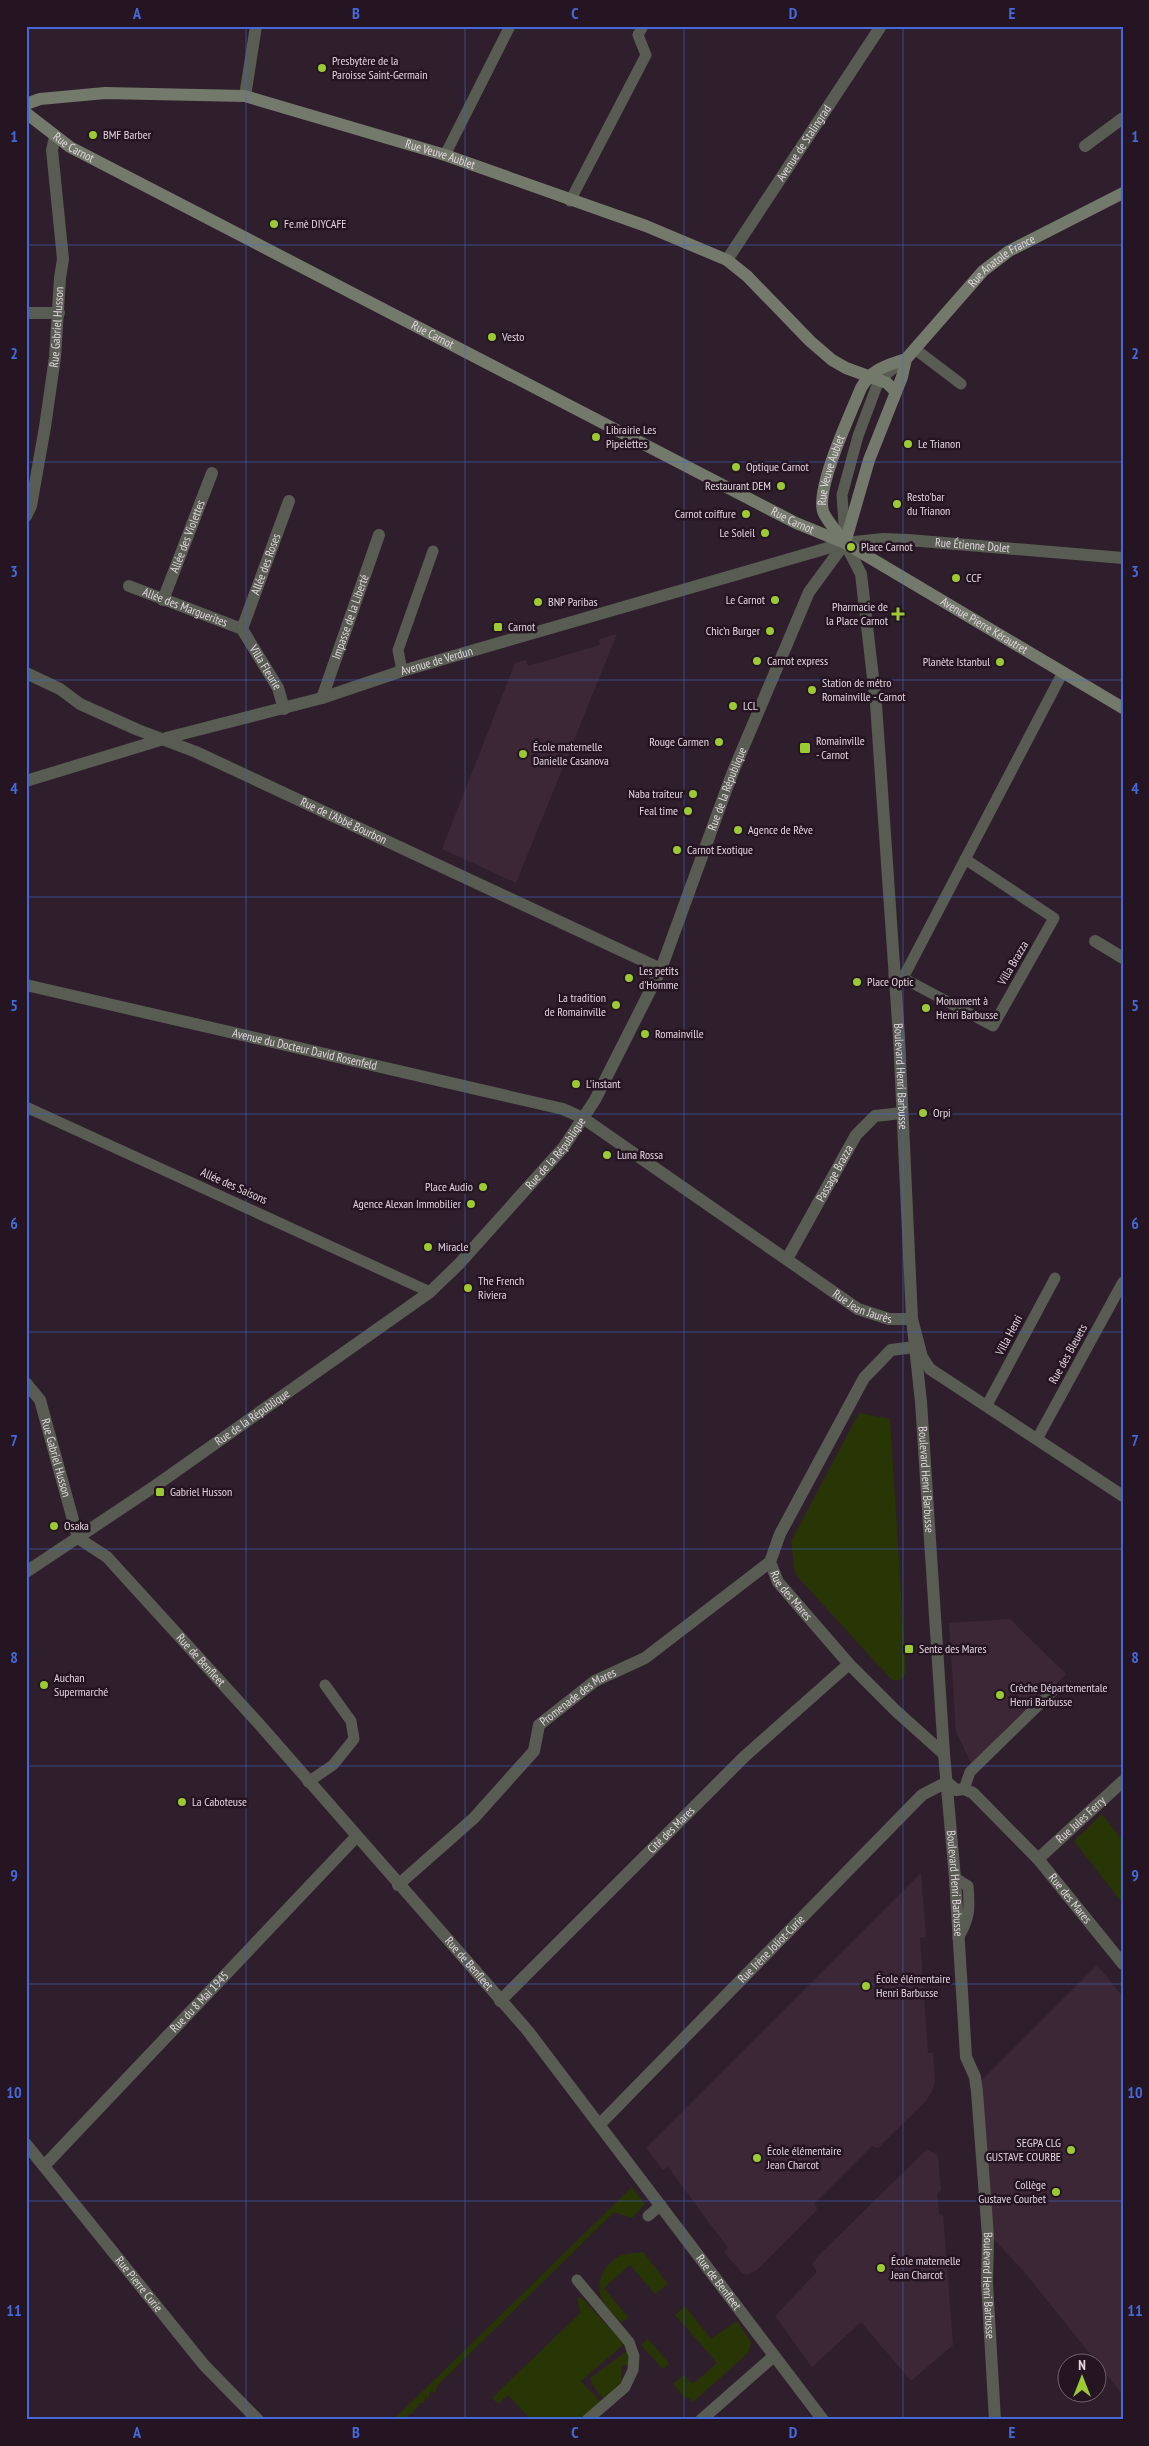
<svg xmlns="http://www.w3.org/2000/svg" width="1149" height="2446" viewBox="0 0 1149 2446" font-family="'PT Sans Narrow',sans-serif">
	<style>
		.built { fill: #3c2737 }
		.green { fill: #273604 }
		.lines { fill: none; stroke-linecap: round; stroke-linejoin: round }
		.service { stroke: #585c52; stroke-width: 11 }
		.minor { stroke: #585c52; stroke-width: 12 }
		.tertiary { stroke: #585c52; stroke-width: 12 }
		.secondary { stroke: #747a6b; stroke-width: 12 }
		.grid { fill: none; stroke: #4469d9; stroke-width: 1; stroke-opacity: 0.55 }
		.poi-dot { fill: #9cca32; stroke: #251522; stroke-width: 2 }
		.labels { text-anchor: middle; stroke-width: 5; stroke-linejoin: round; paint-order: stroke }
		.poi-label { font-size: 12px; fill: #e0d4dd; stroke: #251522; text-anchor: start }
		.street-label { font-size: 12px; fill: #e0d4dd; stroke: #251522 }
		.neatline { fill: none; stroke: #4469d9; stroke-width: 2 }
		.grid-label { font-size: 16px; text-anchor: middle; font-weight: bold; fill: #4469d9 }
	</style>
	<rect width="100%" height="100%" fill="#2f1f2c"/>
	<path class="built" d="M 617,634 L 516,883 L 442,849 L 515,663 L 526,660 L 528,666 L 600,645 L 599,639 Z
		M 1010,1619 L 1066,1674 L 1023,1718 L 1020,1715 L 971,1763 L 956,1732 L 949,1623 Z
		M 921,1873 L 926,1937 L 920,1938 L 928,2053 L 933,2053 L 935,2081 L 933,2090 L 926,2101 L 878,2148 L 872,2146 L 815,2203 L 817,2210 L 757,2270 L 749,2274 L 743,2274 L 724,2252 L 728,2248 L 668,2167 L 663,2170 L 646,2148 Z
		M 1097,1965 L 1123,1997 L 1123,2395 L 1026,2274 L 992,2237 L 981,2081 Z
		M 927,2149 L 938,2156 L 941,2190 L 937,2194 L 939,2214 L 943,2215 L 953,2345 L 911,2381 L 861,2322 L 812,2367 L 775,2316 L 817,2272 L 812,2264 L 820,2254 Z"/>
	<path class="green" d="M 859,1413 L 890,1419 L 906,1672 C 903,1680 897,1683 890,1678 L 795,1574 L 791,1541 Z
		M 1102,1814 L 1123,1841 L 1123,1904 L 1074,1841 Z
		M 632,2187 L 645,2204 L 632,2218 L 614,2212 L 437,2386 L 435,2393 L 430,2392 L 429,2398 L 425,2397 L 424,2403 L 420,2403 L 412,2414 L 408,2414 L 406,2420 L 393,2420 Z
		M 643,2252 L 668,2284 L 655,2294 L 630,2265 L 604,2288 L 628,2317 L 622,2323 C 615,2316 606,2308 602,2299 C 594,2284 605,2263 620,2256 C 626,2253 636,2253 643,2252 Z
		M 577,2298 L 582,2298 L 624,2344 L 581,2381 L 601,2402 L 579,2420 L 531,2420 L 508,2395 L 498,2404 L 492,2398 L 580,2313 Z
		M 685,2306 L 711,2339 L 737,2321 L 751,2342 L 748,2353 L 693,2402 L 688,2397 L 686,2399 L 673,2384 L 684,2375 L 691,2383 L 695,2382 L 717,2363 L 675,2315 Z
		M 648,2339 L 669,2363 L 665,2368 L 662,2368 L 641,2345 Z
		M 627,2351 L 629,2365 L 622,2365 L 621,2378 L 624,2380 L 603,2399 L 592,2384 L 590,2378 Z"/>
	<g class="lines">
		<path class="service" d="M 445,155 L 510,26
			M 570,201 L 646,55 L 638,35 L 643,26
			M 915,349 L 961,384
			M 845,539 L 842,495 L 858,436 L 879,380 L 902,362
			M 402,671 L 398,650 L 433,551
			M 894,975 L 903,978 L 1063,672
			M 903,978 L 993,1026 L 1054,918 L 965,859
			M 26,1107 L 430,1292
			M 987,1405 L 1055,1278
			M 1037,1439 L 1123,1282
			M 308,1782 L 333,1765 L 354,1739 L 351,1721 L 325,1685
			M 964,1789 L 970,1772 L 1055,1689
			M 955,1878 L 968,1886 C 970,1908 970,1919 958,1938
			M 648,2216 L 661,2205
			M 577,2280 L 629,2342 L 634,2356 L 633,2370 L 625,2387 L 587,2420"/>
		<g class="minor">
			<path d="M 245,96 L 256,26"/>
			<path d="M 1085,146 L 1123,118"/>
			<path id="s1" d="M 727,260 L 881,26"/>
			<path d="M 26,313 L 59,313"/>
			<path id="s2" d="M 26,516 L 31,506 L 45,427 L 55,357 L 60,278 L 63,259 L 52,150 L 55,137"/>
			<path id="s3" d="M 129,586 L 242,629"/>
			<path id="s4" d="M 163,600 L 212,473"/>
			<path id="s5" d="M 242,629 L 289,501"/>
			<path id="s6" d="M 242,629 L 278,688 L 284,709"/>
			<path id="s7" d="M 26,673 L 60,689 L 80,704 L 138,730 L 196,752 L 661,969"/>
			<path id="s8" d="M 322,698 L 379,535"/>
			<path d="M 1095,941 L 1123,958"/>
			<path id="s9" d="M 26,985 L 563,1109 L 583,1118 L 858,1309 L 889,1319 L 912,1319 L 922,1357 L 930,1369 L 1123,1496"/>
			<path id="s10" d="M 787,1259 L 856,1135 L 875,1116 L 902,1113"/>
			<path id="s11" d="M 915,1347 L 891,1350 L 864,1378 L 780,1534 L 770,1562 L 778,1582 L 849,1664 L 896,1711 L 944,1754"/>
			<path id="s12" d="M 26,1383 L 40,1400 L 78,1538"/>
			<path id="s13" d="M 78,1538 L 107,1557 L 260,1725 L 528,2031 L 823,2420"/>
			<path id="s14" d="M 26,1572 L 155,1486 L 430,1292 L 459,1264 L 563,1148 L 595,1100 L 661,969 L 732,774 L 809,592 L 845,543 L 883,539 L 909,540 L 1123,558"/>
			<path id="s15" d="M 1038,1859 L 1123,1781"/>
			<path id="s16" d="M 398,1885 L 474,1818 L 534,1751 L 539,1725 L 595,1681 L 645,1658 L 770,1562"/>
			<path id="s17" d="M 500,2001 L 744,1757 L 849,1664"/>
			<path id="s18" d="M 600,2124 L 922,1795 L 947,1782 L 956,1790 L 964,1789 L 973,1793 L 1038,1859 L 1123,1964"/>
			<path id="s19" d="M 26,2144 L 204,2365 L 258,2420"/>
			<path id="s20" d="M 44,2166 L 356,1837"/>
			<path d="M 701,2420 L 774,2356"/>
		</g>
		<path class="tertiary" id="s21" d="M 26,781 L 170,737 L 322,698 L 402,671 L 845,543 L 861,574 L 876,704 L 899,1037 L 912,1319 L 921,1402 L 944,1754 L 955,1878 L 966,2057 L 975,2077 L 977,2092 L 988,2236 L 987,2283 L 995,2420"/>
		<g class="secondary">
			<path id="s22" d="M 26,104 L 40,99 L 105,93 L 245,96 L 445,155 L 646,226 L 727,260 L 747,276 L 810,341 L 832,360 L 846,368 L 887,383 L 895,391"/>
			<path id="s23" d="M 26,113 L 70,147 L 796,523 L 845,543 L 1123,708"/>
			<path id="s24" d="M 845,543 L 869,460 L 902,377 L 906,359 L 983,271 L 1009,251 L 1123,193"/>
			<path id="s25" d="M 845,543 C 840,535 825,519 823,511 C 816,487 851,413 861,388 C 872,369 885,366 906,359"/>
		</g>
	</g>
	<path class="grid" d="M 246,26 L 246,2420M 465,26 L 465,2420M 684,26 L 684,2420M 903,26 L 903,2420M 26,245 L 1123,245M 26,462 L 1123,462M 26,680 L 1123,680M 26,897 L 1123,897M 26,1114 L 1123,1114M 26,1332 L 1123,1332M 26,1549 L 1123,1549M 26,1766 L 1123,1766M 26,1984 L 1123,1984M 26,2201 L 1123,2201"/>
	<g class="poi-dot">
		<circle cx="322" cy="68" r="5"/>
		<circle cx="93" cy="135" r="5"/>
		<circle cx="274" cy="224" r="5"/>
		<circle cx="492" cy="337" r="5"/>
		<circle cx="596" cy="437" r="5"/>
		<circle cx="908" cy="444" r="5"/>
		<circle cx="736" cy="467" r="5"/>
		<circle cx="781" cy="486" r="5"/>
		<circle cx="897" cy="504" r="5"/>
		<circle cx="746" cy="514" r="5"/>
		<circle cx="765" cy="533" r="5"/>
		<circle cx="851" cy="547" r="5"/>
		<circle cx="956" cy="578" r="5"/>
		<circle cx="775" cy="600" r="5"/>
		<circle cx="538" cy="602" r="5"/>
		<path d="M895.5 606.5h5v5h5v5h-5v5h-5v-5h-5v-5h5z"/>
		<rect x="493" y="622" width="10" height="10" rx="2.5"/>
		<circle cx="770" cy="631" r="5"/>
		<circle cx="757" cy="661" r="5"/>
		<circle cx="1000" cy="662" r="5"/>
		<circle cx="812" cy="690" r="5"/>
		<circle cx="733" cy="706" r="5"/>
		<circle cx="719" cy="742" r="5"/>
		<rect x="799" y="742" width="12" height="12" rx="2.5"/>
		<circle cx="523" cy="754" r="5"/>
		<circle cx="693" cy="794" r="5"/>
		<circle cx="688" cy="811" r="5"/>
		<circle cx="738" cy="830" r="5"/>
		<circle cx="677" cy="850" r="5"/>
		<circle cx="629" cy="978" r="5"/>
		<circle cx="857" cy="982" r="5"/>
		<circle cx="616" cy="1005" r="5"/>
		<circle cx="926" cy="1008" r="5"/>
		<circle cx="645" cy="1034" r="5"/>
		<circle cx="576" cy="1084" r="5"/>
		<circle cx="923" cy="1113" r="5"/>
		<circle cx="607" cy="1155" r="5"/>
		<circle cx="483" cy="1187" r="5"/>
		<circle cx="471" cy="1204" r="5"/>
		<circle cx="428" cy="1247" r="5"/>
		<circle cx="468" cy="1288" r="5"/>
		<rect x="155" y="1487" width="10" height="10" rx="2.5"/>
		<circle cx="54" cy="1526" r="5"/>
		<rect x="904" y="1644" width="10" height="10" rx="2.5"/>
		<circle cx="44" cy="1685" r="5"/>
		<circle cx="1000" cy="1695" r="5"/>
		<circle cx="182" cy="1802" r="5"/>
		<circle cx="866" cy="1986" r="5"/>
		<circle cx="1071" cy="2150" r="5"/>
		<circle cx="757" cy="2158" r="5"/>
		<circle cx="1056" cy="2192" r="5"/>
		<circle cx="881" cy="2268" r="5"/>
	</g>
	<g class="labels">
		<g class="poi-label">
			<text x="332" y="65">Presbytère de la<tspan x="332" dy="14">Paroisse Saint-Germain</tspan></text>
			<text x="103" y="139">BMF Barber</text>
			<text x="284" y="228">Fe.mè DIYCAFE</text>
			<text x="502" y="341">Vesto</text>
			<text x="606" y="434">Librairie Les<tspan x="606" dy="14">Pipelettes</tspan></text>
			<text x="918" y="448">Le Trianon</text>
			<text x="746" y="471">Optique Carnot</text>
			<text x="771" y="490" text-anchor="end">Restaurant DEM</text>
			<text x="907" y="501">Resto'bar<tspan x="907" dy="14">du Trianon</tspan></text>
			<text x="736" y="518" text-anchor="end">Carnot coiffure</text>
			<text x="755" y="537" text-anchor="end">Le Soleil</text>
			<text x="861" y="551">Place Carnot</text>
			<text x="966" y="582">CCF</text>
			<text x="765" y="604" text-anchor="end">Le Carnot</text>
			<text x="548" y="606">BNP Paribas</text>
			<text x="888" y="611" text-anchor="end">Pharmacie de<tspan x="888" dy="14">la Place Carnot</tspan></text>
			<text x="508" y="631">Carnot</text>
			<text x="760" y="635" text-anchor="end">Chic’n Burger</text>
			<text x="767" y="665">Carnot express</text>
			<text x="990" y="666" text-anchor="end">Planète Istanbul</text>
			<text x="822" y="687">Station de métro<tspan x="822" dy="14">Romainville - Carnot</tspan></text>
			<text x="743" y="710">LCL</text>
			<text x="816" y="745">Romainville<tspan x="816" dy="14">- Carnot</tspan></text>
			<text x="709" y="746" text-anchor="end">Rouge Carmen</text>
			<text x="533" y="751">École maternelle<tspan x="533" dy="14">Danielle Casanova</tspan></text>
			<text x="683" y="798" text-anchor="end">Naba traiteur</text>
			<text x="678" y="815" text-anchor="end">Feal time</text>
			<text x="748" y="834">Agence de Rêve</text>
			<text x="687" y="854">Carnot Exotique</text>
			<text x="639" y="975">Les petits<tspan x="639" dy="14">d'Homme</tspan></text>
			<text x="867" y="986">Place Optic</text>
			<text x="606" y="1002" text-anchor="end">La tradition<tspan x="606" dy="14">de Romainville</tspan></text>
			<text x="936" y="1005">Monument à<tspan x="936" dy="14">Henri Barbusse</tspan></text>
			<text x="655" y="1038">Romainville</text>
			<text x="586" y="1088">L'instant</text>
			<text x="933" y="1117">Orpi</text>
			<text x="617" y="1159">Luna Rossa</text>
			<text x="473" y="1191" text-anchor="end">Place Audio</text>
			<text x="461" y="1208" text-anchor="end">Agence Alexan Immobilier</text>
			<text x="438" y="1251">Miracle</text>
			<text x="478" y="1285">The French<tspan x="478" dy="14">Riviera</tspan></text>
			<text x="170" y="1496">Gabriel Husson</text>
			<text x="64" y="1530">Osaka</text>
			<text x="919" y="1653">Sente des Mares</text>
			<text x="54" y="1682">Auchan<tspan x="54" dy="14">Supermarché</tspan></text>
			<text x="1010" y="1692">Crèche Départementale<tspan x="1010" dy="14">Henri Barbusse</tspan></text>
			<text x="192" y="1806">La Caboteuse</text>
			<text x="876" y="1983">École élémentaire<tspan x="876" dy="14">Henri Barbusse</tspan></text>
			<text x="1061" y="2147" text-anchor="end">SEGPA CLG<tspan x="1061" dy="14">GUSTAVE COURBE</tspan></text>
			<text x="767" y="2155">École élémentaire<tspan x="767" dy="14">Jean Charcot</tspan></text>
			<text x="1046" y="2189" text-anchor="end">Collège<tspan x="1046" dy="14">Gustave Courbet</tspan></text>
			<text x="891" y="2265">École maternelle<tspan x="891" dy="14">Jean Charcot</tspan></text>
		</g>
		<g class="street-label">
			<text dy="4" stroke="none"><textPath href="#s1" startOffset="140">Avenue de Stalingrad</textPath></text>
			<text dy="4" stroke="none"><textPath href="#s23" startOffset="59">Rue Carnot</textPath></text>
			<text dy="4" stroke="none"><textPath href="#s22" startOffset="424">Rue Veuve Aublet</textPath></text>
			<text dy="4" stroke="none"><textPath href="#s24" startOffset="332">Rue Anatole France</textPath></text>
			<text dy="4" stroke="none"><textPath href="#s2" startOffset="192">Rue Gabriel Husson</textPath></text>
			<text dy="4" stroke="none"><textPath href="#s23" startOffset="464">Rue Carnot</textPath></text>
			<text dy="4" stroke="none"><textPath href="#s25" startOffset="81">Rue Veuve Aublet</textPath></text>
			<text dy="4" stroke="none"><textPath href="#s23" startOffset="869">Rue Carnot</textPath></text>
			<text dy="4" stroke="none"><textPath href="#s4" startOffset="68">Allée des Violettes</textPath></text>
			<text dy="4" stroke="none"><textPath href="#s14" startOffset="1486">Rue Étienne Dolet</textPath></text>
			<text dy="4" stroke="none"><textPath href="#s5" startOffset="69">Allée des Roses</textPath></text>
			<text dy="4" stroke="none"><textPath href="#s3" startOffset="60">Allée des Marguerites</textPath></text>
			<text dy="4" stroke="none"><textPath href="#s8" startOffset="86">Impasse de la Liberté</textPath></text>
			<text dy="4" stroke="none"><textPath href="#s23" startOffset="1088">Avenue Pierre Kérautret</textPath></text>
			<text dy="4" stroke="none"><textPath href="#s21" startOffset="428">Avenue de Verdun</textPath></text>
			<text dy="4" stroke="none"><textPath href="#s6" startOffset="45">Villa Fleurie</textPath></text>
			<text dy="4" stroke="none"><textPath href="#s14" startOffset="1084">Rue de la République</textPath></text>
			<text dy="4" stroke="none"><textPath href="#s7" startOffset="351">Rue de l'Abbé Bourbon</textPath></text>
			<text transform="translate(1013 963) rotate(-60)" y="4">Villa Brazza</text>
			<text dy="4" stroke="none"><textPath href="#s9" startOffset="286">Avenue du Docteur David Rosenfeld</textPath></text>
			<text dy="4" stroke="none"><textPath href="#s21" startOffset="1392">Boulevard Henri Barbusse</textPath></text>
			<text dy="4" stroke="none"><textPath href="#s14" startOffset="679">Rue de la République</textPath></text>
			<text dy="4" stroke="none"><textPath href="#s10" startOffset="98">Passage Brazza</textPath></text>
			<text transform="translate(234 1186) rotate(24)" y="4">Allée des Saisons</text>
			<text dy="4" stroke="none"><textPath href="#s9" startOffset="911">Rue Jean Jaurès</textPath></text>
			<text transform="translate(1009 1335) rotate(-62)" y="4">Villa Henri</text>
			<text transform="translate(1068 1354) rotate(-61)" y="4">Rue des Bleuets</text>
			<text dy="4" stroke="none"><textPath href="#s14" startOffset="274">Rue de la République</textPath></text>
			<text dy="4" stroke="none"><textPath href="#s12" startOffset="82">Rue Gabriel Husson</textPath></text>
			<text dy="4" stroke="none"><textPath href="#s21" startOffset="1796">Boulevard Henri Barbusse</textPath></text>
			<text dy="4" stroke="none"><textPath href="#s11" startOffset="310">Rue des Mares</textPath></text>
			<text dy="4" stroke="none"><textPath href="#s13" startOffset="174">Rue de Benfleet</textPath></text>
			<text dy="4" stroke="none"><textPath href="#s16" startOffset="266">Promenade des Mares</textPath></text>
			<text dy="4" stroke="none"><textPath href="#s15" startOffset="58">Rue Jules Ferry</textPath></text>
			<text dy="4" stroke="none"><textPath href="#s17" startOffset="242">Cité des Mares</textPath></text>
			<text dy="4" stroke="none"><textPath href="#s21" startOffset="2201">Boulevard Henri Barbusse</textPath></text>
			<text dy="4" stroke="none"><textPath href="#s18" startOffset="662">Rue des Mares</textPath></text>
			<text dy="4" stroke="none"><textPath href="#s18" startOffset="245">Rue Irène Joliot-Curie</textPath></text>
			<text dy="4" stroke="none"><textPath href="#s13" startOffset="579">Rue de Benfleet</textPath></text>
			<text dy="4" stroke="none"><textPath href="#s20" startOffset="226">Rue du 8 Mai 1945</textPath></text>
			<text dy="4" stroke="none"><textPath href="#s13" startOffset="984">Rue de Benfleet</textPath></text>
			<text dy="4" stroke="none"><textPath href="#s19" startOffset="180">Rue Pierre Curie</textPath></text>
			<text dy="4" stroke="none"><textPath href="#s21" startOffset="2606">Boulevard Henri Barbusse</textPath></text>
		</g>
	</g>
	<rect width="1149" height="2446" fill="none" stroke="#251522" stroke-width="55"/>
	<g transform="translate(1082 2378)"><circle r="24" fill="#251522" stroke="#70616d"/>
	<path d="M0-4L9 19L0 12L-9 19Z" fill="#9cca32"/>
	<text y="-8" font-size="14" font-weight="bold" text-anchor="middle" fill="#e0d4dd">N</text>
	</g>
	<rect x="28" y="28" width="1094" height="2390" class="neatline"/>
	<g class="grid-label">
		<text x="137" y="19">A</text>
		<text x="356" y="19">B</text>
		<text x="575" y="19">C</text>
		<text x="793" y="19">D</text>
		<text x="1012" y="19">E</text>
		<text x="14" y="142">1</text>
		<text x="1135" y="142">1</text>
		<text x="14" y="359">2</text>
		<text x="1135" y="359">2</text>
		<text x="14" y="577">3</text>
		<text x="1135" y="577">3</text>
		<text x="14" y="794">4</text>
		<text x="1135" y="794">4</text>
		<text x="14" y="1011">5</text>
		<text x="1135" y="1011">5</text>
		<text x="14" y="1229">6</text>
		<text x="1135" y="1229">6</text>
		<text x="14" y="1446">7</text>
		<text x="1135" y="1446">7</text>
		<text x="14" y="1663">8</text>
		<text x="1135" y="1663">8</text>
		<text x="14" y="1881">9</text>
		<text x="1135" y="1881">9</text>
		<text x="14" y="2098">10</text>
		<text x="1135" y="2098">10</text>
		<text x="14" y="2316">11</text>
		<text x="1135" y="2316">11</text>
		<text x="137" y="2438">A</text>
		<text x="356" y="2438">B</text>
		<text x="575" y="2438">C</text>
		<text x="793" y="2438">D</text>
		<text x="1012" y="2438">E</text>
	</g>
</svg>
